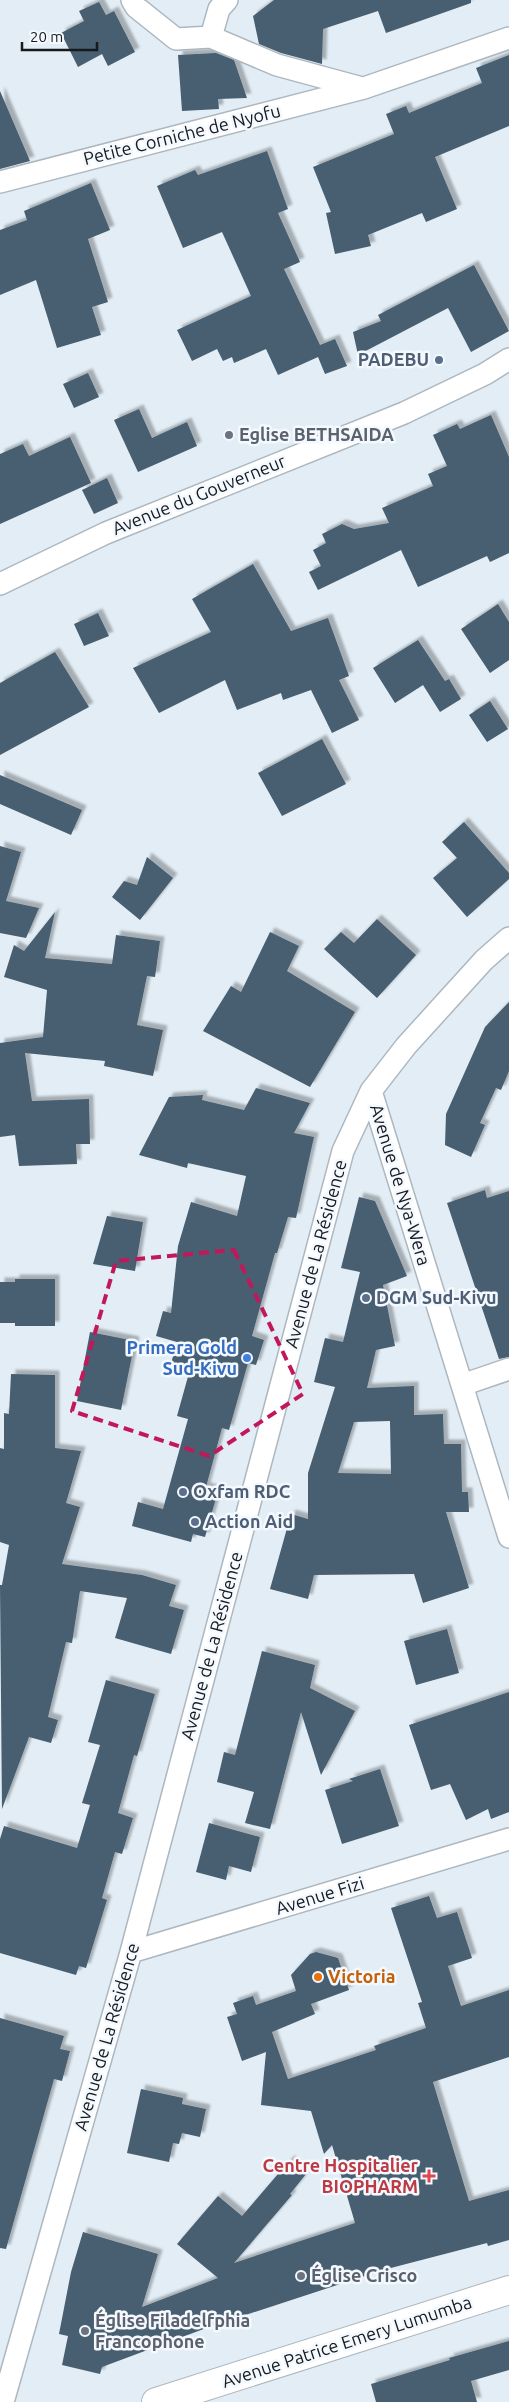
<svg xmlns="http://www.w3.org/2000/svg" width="509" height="2402" viewBox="0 0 509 2402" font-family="Ubuntu,sans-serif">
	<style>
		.building { fill: #465e6f; fill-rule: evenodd; filter: url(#shadow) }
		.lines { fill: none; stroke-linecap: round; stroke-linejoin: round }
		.street-casing { stroke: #adb7bf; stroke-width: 24 }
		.primary-casing { stroke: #adb7bf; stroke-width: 30 }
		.street { stroke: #fff; stroke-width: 21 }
		.primary { stroke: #fff; stroke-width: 28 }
		.marked { fill: none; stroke: #c2185b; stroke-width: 4; stroke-dasharray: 10 6; stroke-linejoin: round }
		.service-dot { fill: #5c6f8a; stroke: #f3f9fe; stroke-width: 2 }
		.worship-dot { fill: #6b7280; stroke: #f3f9fe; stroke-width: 2 }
		.shop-dot { fill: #3f7fe0; stroke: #f3f9fe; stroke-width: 2 }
		.food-dot { fill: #e8710a; stroke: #f3f9fe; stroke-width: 2 }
		.health-dot { fill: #e0444e; stroke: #f3f9fe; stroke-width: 2 }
		.labels { text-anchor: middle; stroke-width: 5; stroke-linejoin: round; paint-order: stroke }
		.street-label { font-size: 18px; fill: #171a1d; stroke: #f3f9fe }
		.service-label { font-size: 18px; font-weight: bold; fill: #4e5e75; stroke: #f3f9fe; text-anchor: start }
		.worship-label { font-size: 18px; font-weight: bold; fill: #5b616d; stroke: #f3f9fe; text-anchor: start }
		.shop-label { font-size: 18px; font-weight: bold; fill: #366cbe; stroke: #f3f9fe; text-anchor: end }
		.food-label { font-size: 18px; font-weight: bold; fill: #c56008; stroke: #f3f9fe; text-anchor: start }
		.health-label { font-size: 18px; font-weight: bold; fill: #be3a42; stroke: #f3f9fe; text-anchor: end }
	</style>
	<defs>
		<filter id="shadow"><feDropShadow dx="4.5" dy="-4.5" stdDeviation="1" flood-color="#0004"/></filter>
	</defs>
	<rect width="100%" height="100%" fill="#e2edf5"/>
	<path class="building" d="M 274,0 L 471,0 L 471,3 L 386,33 L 378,11 L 323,29 L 322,64 L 281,53 L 259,44 L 253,16 Z
		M 99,2 L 106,15 L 114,11 L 135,52 L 108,66 L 102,54 L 78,67 L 61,33 L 84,21 L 79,11 Z
		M 216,53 L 234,60 L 247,98 L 218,99 L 219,109 L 182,111 L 178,55 Z
		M 509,55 L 509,126 L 435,157 L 457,209 L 426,222 L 422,213 L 368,235 L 371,246 L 335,254 L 326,213 L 331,212 L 313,167 L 394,134 L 386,114 L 406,106 L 409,113 L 482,83 L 476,68 Z
		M 0,91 L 30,161 L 0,169 Z
		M 267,151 L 288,209 L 278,213 L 300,262 L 284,269 L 320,345 L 335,339 L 347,366 L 325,374 L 318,357 L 278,375 L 266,349 L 234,363 L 232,357 L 223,361 L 217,349 L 192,361 L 177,330 L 251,296 L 222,232 L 183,248 L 157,186 L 195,170 L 198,175 Z
		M 91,183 L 110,230 L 88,239 L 108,302 L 92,307 L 101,335 L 57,348 L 36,280 L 0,295 L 0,230 L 27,220 L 24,211 Z
		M 474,265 L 509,331 L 471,352 L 448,308 L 358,355 L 353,332 L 381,321 L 378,315 Z
		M 88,373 L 99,397 L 74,408 L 63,384 Z
		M 139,409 L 152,438 L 187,422 L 197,446 L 138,472 L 114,420 Z
		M 491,415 L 509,457 L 509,553 L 490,562 L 487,556 L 418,587 L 401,550 L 318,590 L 309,572 L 321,566 L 313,550 L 326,543 L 322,534 L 342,524 L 354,529 L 389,523 L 382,508 L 433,486 L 428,474 L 447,466 L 433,435 L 457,424 L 460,429 Z
		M 70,437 L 91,483 L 0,524 L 0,454 L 23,444 L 29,456 Z
		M 107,478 L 118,503 L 94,514 L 82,490 Z
		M 253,564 L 291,631 L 328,618 L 349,676 L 339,680 L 359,720 L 332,733 L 311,690 L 283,700 L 281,693 L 237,710 L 225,680 L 159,713 L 133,668 L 211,632 L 192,599 Z
		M 498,604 L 509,622 L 509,660 L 490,673 L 461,629 Z
		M 98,613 L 109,636 L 84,646 L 74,624 Z
		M 418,640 L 445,681 L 449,679 L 461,699 L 440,712 L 423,685 L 395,703 L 373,668 Z
		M 55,652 L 89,707 L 0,755 L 0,683 Z
		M 490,701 L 508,729 L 487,742 L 469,715 Z
		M 322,739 L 346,784 L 282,816 L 258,773 Z
		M 0,775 L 82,810 L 71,835 L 0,804 Z
		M 464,822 L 509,873 L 509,879 L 467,917 L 433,878 L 457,858 L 442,842 Z
		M 0,846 L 21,852 L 6,901 L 39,908 L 26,938 L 0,933 Z
		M 147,857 L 173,878 L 140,920 L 112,897 L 124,881 L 137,885 Z
		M 55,912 L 45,958 L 112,964 L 116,935 L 160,941 L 155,977 L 147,976 L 137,1025 L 163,1030 L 153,1076 L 104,1066 L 105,1061 L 25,1053 L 32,1101 L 89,1099 L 90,1144 L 76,1144 L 77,1164 L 19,1166 L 15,1135 L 0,1137 L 0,1043 L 43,1037 L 47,990 L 4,977 L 14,945 L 24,951 Z
		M 377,919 L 416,955 L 377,998 L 324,949 L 341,932 L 354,943 Z
		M 270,932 L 299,946 L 287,971 L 355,1012 L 310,1087 L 203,1031 L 231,986 L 241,992 Z
		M 509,1002 L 509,1071 L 501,1090 L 496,1088 L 480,1123 L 485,1125 L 471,1157 L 445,1145 L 446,1114 L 485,1027 Z
		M 256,1088 L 310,1103 L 294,1133 L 314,1137 L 296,1218 L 288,1217 L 277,1253 L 275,1253 L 252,1336 L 264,1340 L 256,1365 L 248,1363 L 229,1430 L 222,1428 L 206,1487 L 218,1491 L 205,1537 L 193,1534 L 191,1542 L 132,1526 L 138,1502 L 163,1509 L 188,1419 L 177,1416 L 189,1373 L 170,1367 L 177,1342 L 156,1336 L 163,1311 L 171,1313 L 178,1246 L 191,1202 L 237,1216 L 246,1176 L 188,1163 L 187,1168 L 139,1155 L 169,1097 L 203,1095 L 202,1100 L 244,1110 Z
		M 485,1190 L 487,1198 L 509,1191 L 509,1357 L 499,1359 L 447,1203 Z
		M 359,1197 L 375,1201 L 407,1276 L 383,1285 L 395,1346 L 376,1350 L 367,1388 L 414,1386 L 414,1415 L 443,1414 L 444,1444 L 461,1444 L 462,1492 L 468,1492 L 469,1512 L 446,1512 L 469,1588 L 423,1603 L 414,1574 L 314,1575 L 308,1599 L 270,1589 L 291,1514 L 308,1519 L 308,1473 L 335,1387 L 314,1382 L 325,1338 L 343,1342 L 360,1272 L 341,1268 ZM 390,1421 L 391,1474 L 338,1473 L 354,1422 Z
		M 107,1216 L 143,1222 L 135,1271 L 93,1264 Z
		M 15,1279 L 55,1279 L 55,1326 L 15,1326 L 15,1323 L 0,1323 L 0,1282 L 15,1282 Z
		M 90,1332 L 135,1341 L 121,1410 L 77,1401 Z
		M 11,1374 L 55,1375 L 55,1448 L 81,1451 L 66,1503 L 80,1507 L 62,1564 L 142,1575 L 176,1585 L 169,1606 L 184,1610 L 171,1654 L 115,1638 L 127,1598 L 80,1591 L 72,1643 L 66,1642 L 48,1717 L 58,1720 L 51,1743 L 29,1737 L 2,1809 L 0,1585 L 2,1585 L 9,1545 L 0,1542 L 0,1448 L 4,1449 L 4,1413 L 9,1414 Z
		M 447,1629 L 459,1673 L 416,1685 L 404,1641 Z
		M 262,1651 L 315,1665 L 310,1688 L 355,1711 L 321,1775 L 301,1712 L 270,1829 L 245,1823 L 254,1792 L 217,1782 L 224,1752 L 235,1755 Z
		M 106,1680 L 155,1694 L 137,1756 L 134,1755 L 118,1813 L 133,1818 L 122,1854 L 115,1852 L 102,1898 L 107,1900 L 86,1968 L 79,1966 L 76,1975 L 0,1953 L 0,1839 L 4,1826 L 77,1848 L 90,1805 L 82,1803 L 100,1745 L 88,1742 Z
		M 509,1692 L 509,1812 L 491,1819 L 488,1809 L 466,1820 L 450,1784 L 431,1790 L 409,1725 Z
		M 380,1769 L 399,1826 L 342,1844 L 325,1790 L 353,1781 L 349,1779 Z
		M 209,1823 L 260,1837 L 251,1872 L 229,1866 L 226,1880 L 196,1872 Z
		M 429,1896 L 437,1918 L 457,1912 L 472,1958 L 448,1966 L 461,2006 L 509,1990 L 509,2057 L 433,2082 L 469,2201 L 509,2190 L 509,2240 L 488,2246 L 487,2243 L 383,2270 L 209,2327 L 102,2367 L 100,2374 L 62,2365 L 68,2336 L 59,2334 L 71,2272 L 83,2232 L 158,2254 L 142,2307 L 218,2278 L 177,2244 L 218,2196 L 242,2216 L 290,2160 L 306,2174 L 290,2194 L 292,2195 L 234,2263 L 355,2223 L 332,2145 L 324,2154 L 311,2111 L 261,2105 L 266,2052 L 242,2061 L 227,2017 L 237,2014 L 233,2003 L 253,1996 L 256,2005 L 296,1991 L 291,1975 L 310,1954 L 316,1952 L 338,1958 L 349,1990 L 311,2004 L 315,2014 L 272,2032 L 288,2079 L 376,2050 L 374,2046 L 426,2028 L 418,2003 L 422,2002 L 391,1908 Z
		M 0,2018 L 64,2036 L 60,2049 L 70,2051 L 62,2081 L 54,2079 L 6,2249 L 0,2248 Z
		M 141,2089 L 183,2098 L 182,2104 L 206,2109 L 200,2137 L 182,2133 L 179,2144 L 173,2143 L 169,2162 L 127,2153 Z
		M 509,2341 L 509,2370 L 471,2381 L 477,2402 L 376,2402 L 371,2384 L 450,2360 L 449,2358 Z"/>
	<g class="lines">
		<g class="street-casing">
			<path id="street" d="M 132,0 L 136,7 L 176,39 L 211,37 L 277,65 L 362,88
				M 211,37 L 219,9 L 227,0
				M 0,182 L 364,88 L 509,38
				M 0,584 L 106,533 L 404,413 L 485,374 L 509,359
				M 371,1091 L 509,1537
				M 462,1385 L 509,1369
				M 131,1952 L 509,1839
				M 3,2402 L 131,1952 L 343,1151 L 371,1091 L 406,1046 L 484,960 L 509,938"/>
		</g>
		<g class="primary-casing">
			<path id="primary" d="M 156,2402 L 509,2290"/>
		</g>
		<use href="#street" class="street"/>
		<use href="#primary" class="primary"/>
	</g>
	<path class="marked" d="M 234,1250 L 303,1394 L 209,1456 L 72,1411 L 116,1261 Z"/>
	<g class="service-dot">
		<circle cx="439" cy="360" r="5"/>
		<circle cx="366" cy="1298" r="5"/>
		<circle cx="183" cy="1492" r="5"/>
		<circle cx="195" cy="1522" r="5"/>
	</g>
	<g class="worship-dot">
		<circle cx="229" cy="435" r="5"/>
		<circle cx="301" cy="2276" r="5"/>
		<circle cx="85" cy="2331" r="5"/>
	</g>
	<circle class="shop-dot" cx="247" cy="1358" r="5"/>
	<circle class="food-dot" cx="318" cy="1977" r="5"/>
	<path class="health-dot" d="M426.5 2168.5h5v5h5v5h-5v5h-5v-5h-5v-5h5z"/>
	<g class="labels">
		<g class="street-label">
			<text transform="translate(182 135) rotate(-14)" y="6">Petite Corniche de Nyofu</text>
			<text transform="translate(199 495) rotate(-22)" y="6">Avenue du Gouverneur</text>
			<text transform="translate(400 1185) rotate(73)" y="6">Avenue de Nya-Wera</text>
			<text transform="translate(316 1254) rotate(-75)" y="6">Avenue de La Résidence</text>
			<text transform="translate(212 1646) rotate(-75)" y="6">Avenue de La Résidence</text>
			<text transform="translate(320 1896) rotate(-17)" y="6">Avenue Fizi</text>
			<text transform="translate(107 2037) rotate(-74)" y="6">Avenue de La Résidence</text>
			<text transform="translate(347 2342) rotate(-18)" y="6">Avenue Patrice Emery Lumumba</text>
		</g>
		<g class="service-label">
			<text x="429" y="366" text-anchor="end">PADEBU</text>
			<text x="376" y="1304">DGM Sud-Kivu</text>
			<text x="193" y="1498">Oxfam RDC</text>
			<text x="205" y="1528">Action Aid</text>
		</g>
		<g class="worship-label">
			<text x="239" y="441">Eglise BETHSAIDA</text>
			<text x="311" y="2282">Église Crisco</text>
			<text x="95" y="2327">Église Filadelfphia<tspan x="95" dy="21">Francophone</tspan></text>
		</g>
		<g class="shop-label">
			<text x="237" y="1354">Primera Gold<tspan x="237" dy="21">Sud-Kivu</tspan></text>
		</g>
		<g class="food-label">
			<text x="328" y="1983">Victoria</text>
		</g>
		<g class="health-label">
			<text x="418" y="2172">Centre Hospitalier<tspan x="418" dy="21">BIOPHARM</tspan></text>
		</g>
	</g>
	<path d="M22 42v8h75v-8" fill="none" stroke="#171a1d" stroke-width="2.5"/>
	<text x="30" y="42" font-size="15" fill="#171a1d" stroke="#f3f9fe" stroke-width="4" paint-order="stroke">20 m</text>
</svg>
